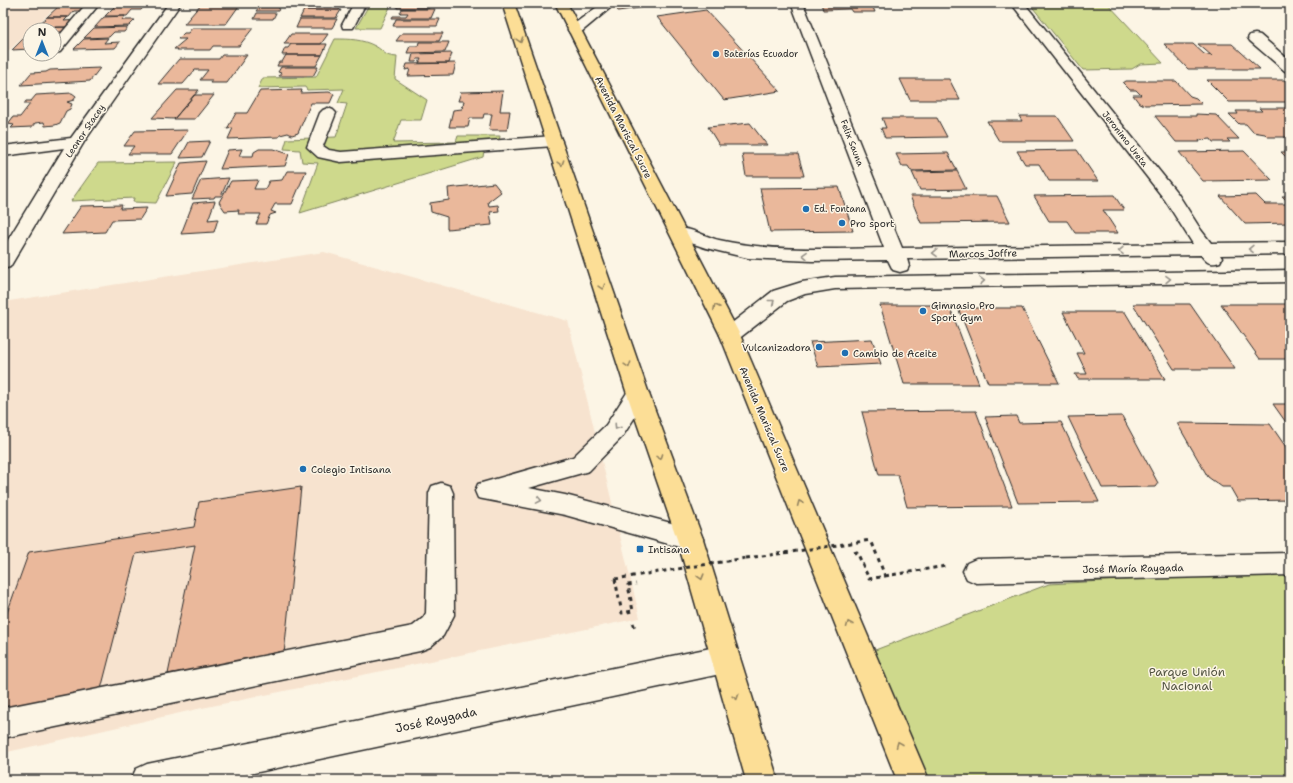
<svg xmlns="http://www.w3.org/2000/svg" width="1293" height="783" viewBox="0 0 1293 783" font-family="'Shantell Sans',sans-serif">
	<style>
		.built { fill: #f7e3cf }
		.green { fill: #ced98c; stroke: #7c825c }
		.building { fill: #eab89b; stroke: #2b2b2b }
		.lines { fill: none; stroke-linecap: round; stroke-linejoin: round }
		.minor-tunnel { stroke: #d2cdc0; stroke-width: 14; stroke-dasharray: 14 7; stroke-linecap: butt }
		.minor-casing { stroke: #2b2b2b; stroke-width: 3 }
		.major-casing { stroke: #2b2b2b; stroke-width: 3 }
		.path { stroke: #2b2b2b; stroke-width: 3; stroke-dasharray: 4 4; stroke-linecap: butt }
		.minor { fill: #fcf5e5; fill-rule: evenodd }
		.major { fill: #fcde96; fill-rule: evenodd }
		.path-bridge { stroke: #2b2b2b; stroke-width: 3; stroke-dasharray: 4 4; stroke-linecap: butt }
		.oneway { stroke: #948460 }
		.oneway2 { stroke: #949088 }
		.poi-dot { fill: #1f6fb2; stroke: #fcf5e5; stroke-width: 1.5 }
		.labels { text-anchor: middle; stroke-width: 3; stroke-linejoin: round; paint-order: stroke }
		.far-poi-label { font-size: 9px; fill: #2b2b2b; stroke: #fcf5e5; text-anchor: start }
		.far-street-label { font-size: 9px; fill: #2b2b2b; stroke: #fcf5e5 }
		.street-label { font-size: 10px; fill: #2b2b2b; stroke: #fcf5e5 }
		.poi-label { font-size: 10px; fill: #2b2b2b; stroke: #fcf5e5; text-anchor: start }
		.near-park-label { font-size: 12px; fill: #545643; stroke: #fcf5e5 }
		.near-street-label { font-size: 12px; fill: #2b2b2b; stroke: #fcf5e5 }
	</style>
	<rect width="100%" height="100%" fill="#fcf5e5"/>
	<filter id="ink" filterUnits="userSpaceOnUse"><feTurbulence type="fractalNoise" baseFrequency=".025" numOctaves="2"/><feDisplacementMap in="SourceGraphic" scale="8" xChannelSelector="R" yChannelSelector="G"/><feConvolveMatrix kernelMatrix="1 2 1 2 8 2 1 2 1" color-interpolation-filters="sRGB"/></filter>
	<g filter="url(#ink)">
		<path class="built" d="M 3,3 L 60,3 L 3,56 Z
			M 324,252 L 568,321 L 640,618 L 202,708 L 3,753 L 3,302 Z"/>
		<path class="green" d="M 370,3 L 392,3 L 380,28 L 356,28 Z
			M 1029,3 L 1111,3 L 1108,4 L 1163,63 L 1140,64 L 1132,69 L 1083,70 Z
			M 335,39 C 349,39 362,39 375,46 C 386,52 383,56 397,57 L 395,79 L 427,100 L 421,120 L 401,120 L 393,143 L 456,142 L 458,136 L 500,136 L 498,147 L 484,151 L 483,157 L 300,213 L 318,163 L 302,162 L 300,150 L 284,149 L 287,139 L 336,137 L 347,104 L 338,103 L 344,89 L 307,90 L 305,87 L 258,88 L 263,78 L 316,77 Z
			M 177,162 L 156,203 L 133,202 L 134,198 L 71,201 L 98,163 Z
			M 1290,571 L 1290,780 L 914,780 L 862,655 L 1049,584 Z"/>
		<path class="building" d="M 202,3 L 241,3 L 226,24 L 184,24 Z
			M 262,3 L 281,3 L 278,11 L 256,11 Z
			M 310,3 L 343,3 L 339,10 L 306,10 Z
			M 399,3 L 431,3 L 429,8 L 397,8 Z
			M 612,3 L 650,3 L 653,6 L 618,11 Z
			M 821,3 L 871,3 L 875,12 L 852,12 L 850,9 L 823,10 Z
			M 146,4 L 141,10 L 132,10 L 127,16 L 105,16 L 116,5 Z
			M 89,5 L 83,11 L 74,11 L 69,17 L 47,17 L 59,6 Z
			M 402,9 L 435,9 L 431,18 L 392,18 L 393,16 L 406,16 L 408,13 L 400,13 Z
			M 304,10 L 341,10 L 336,18 L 300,18 Z
			M 706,10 L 780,91 L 724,100 L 657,17 Z
			M 257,13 L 276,13 L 273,19 L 254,19 Z
			M 125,16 L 122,20 L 135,20 L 129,26 L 95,27 L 104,17 Z
			M 47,17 L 68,17 L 64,21 L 77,20 L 71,27 L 36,27 Z
			M 300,19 L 337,19 L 332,28 L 296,28 Z
			M 396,19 L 440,19 L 437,26 L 393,26 Z
			M 71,27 L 66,32 L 56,32 L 54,34 L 54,30 L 34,30 L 37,28 Z
			M 128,27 L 124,32 L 114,32 L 109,37 L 84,38 L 94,28 Z
			M 192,28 L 253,28 L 239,46 L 213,46 L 210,50 L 177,50 L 178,49 L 174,49 L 186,39 L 178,39 L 184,33 L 188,33 Z
			M 402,33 L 443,33 L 439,41 L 396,41 Z
			M 291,34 L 328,34 L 321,44 L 284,44 Z
			M 108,38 L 104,43 L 120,42 L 115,48 L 74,49 L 84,39 Z
			M 23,39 L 30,39 L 30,49 L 12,50 Z
			M 419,42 L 449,42 L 445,52 L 407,53 L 410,46 L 418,46 Z
			M 291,44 L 327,44 L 322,55 L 282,55 L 285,48 L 288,48 Z
			M 1164,44 L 1193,44 L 1204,54 L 1212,56 L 1198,44 L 1232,44 L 1260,69 L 1188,69 Z
			M 452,53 L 449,63 L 419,63 L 421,59 L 417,59 L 416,62 L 411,62 L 413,54 Z
			M 222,55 L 247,55 L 227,83 L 210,83 L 212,80 L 200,80 L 208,70 L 195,70 L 183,84 L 158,84 L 179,59 L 219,59 Z
			M 286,55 L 322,55 L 316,66 L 277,66 L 279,62 L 282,62 Z
			M 456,63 L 453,75 L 408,76 L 410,69 L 405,70 L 407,64 Z
			M 281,67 L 318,67 L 313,76 L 279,76 L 281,73 L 278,72 Z
			M 100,68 L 90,81 L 21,85 L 31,73 L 46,72 L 50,70 Z
			M 900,79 L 949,79 L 960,100 L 910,100 Z
			M 1207,80 L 1284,80 L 1290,85 L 1290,102 L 1229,102 Z
			M 1126,81 L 1176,81 L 1190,96 L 1196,98 L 1202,104 L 1145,105 L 1139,103 L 1133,95 L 1141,95 L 1136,90 L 1130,90 L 1123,83 Z
			M 177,90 L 199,90 L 174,119 L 152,118 Z
			M 302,90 L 301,93 L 329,92 L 334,94 L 330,103 L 311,103 L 298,133 L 292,135 L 288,133 L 280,135 L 279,137 L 228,139 L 233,128 L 227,129 L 236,113 L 247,113 L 260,91 Z
			M 503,91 L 500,111 L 510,111 L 507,130 L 489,130 L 492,114 L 484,114 L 483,118 L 470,118 L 468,127 L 449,127 L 453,110 L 462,109 L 464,101 L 458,101 L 461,92 Z
			M 72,93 L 76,96 L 74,100 L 67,102 L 72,104 L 70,109 L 66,111 L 60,123 L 55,125 L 45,126 L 44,122 L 35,123 L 32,127 L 11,128 L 14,125 L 8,124 L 13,117 L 20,117 L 30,104 L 24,104 L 26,101 L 31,101 L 36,95 Z
			M 194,95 L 214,95 L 195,119 L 174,119 Z
			M 1259,108 L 1290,108 L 1290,137 L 1268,137 L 1265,134 L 1253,132 L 1246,124 L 1239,124 L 1229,114 L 1238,114 L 1236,111 L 1262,111 Z
			M 1196,114 L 1216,115 L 1239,139 L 1227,139 L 1230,142 L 1213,142 L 1211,139 L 1199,140 L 1200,142 L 1176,142 L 1155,116 L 1196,116 Z
			M 1019,116 L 1057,116 L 1074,141 L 999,141 L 987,121 L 1022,121 Z
			M 882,118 L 937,118 L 947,137 L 885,138 L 881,128 L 886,128 Z
			M 750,123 L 767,145 L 719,145 L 708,127 Z
			M 188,130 L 172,154 L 128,154 L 134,146 L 124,146 L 135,131 Z
			M 210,141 L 202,157 L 180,158 L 189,142 Z
			M 242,149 L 239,156 L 253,156 L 254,152 L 259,149 L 273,149 L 289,154 L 285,166 L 220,169 L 228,150 Z
			M 1077,150 L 1098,181 L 1049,181 L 1039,164 L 1025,164 L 1017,151 Z
			M 1244,151 L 1272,180 L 1203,181 L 1179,152 Z
			M 1281,152 L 1290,152 L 1290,161 Z
			M 948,153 L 957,170 L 911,171 L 908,166 L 902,166 L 896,154 Z
			M 742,154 L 798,154 L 804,176 L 746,176 Z
			M 206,161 L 192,194 L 166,196 L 181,163 Z
			M 287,171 L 306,171 L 292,204 L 275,204 L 271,211 L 276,213 L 270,215 L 266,224 L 256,224 L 261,214 L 238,214 L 239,210 L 225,211 L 219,202 L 231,181 L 258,180 L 254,189 L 265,189 L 269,181 L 282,180 Z
			M 957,171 L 966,189 L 920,190 L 912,172 Z
			M 229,178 L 221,196 L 215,196 L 214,198 L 192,199 L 201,180 Z
			M 494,183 L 501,192 L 488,202 L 489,206 L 498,205 L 499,211 L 490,212 L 492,225 L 447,229 L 447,217 L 431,212 L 430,203 L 449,200 L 448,188 Z
			M 839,187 L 853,231 L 770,232 L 760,188 Z
			M 1114,195 L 1124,210 L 1103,210 L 1118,233 L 1075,233 L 1067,221 L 1049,221 L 1034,196 Z
			M 1256,195 L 1265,204 L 1290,204 L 1282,196 L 1290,196 L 1290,223 L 1245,224 L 1220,196 Z
			M 910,196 L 997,196 L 1010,222 L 921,223 Z
			M 215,201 L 208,220 L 218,219 L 214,232 L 181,234 L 193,203 Z
			M 122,205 L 120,209 L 147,208 L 140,219 L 112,220 L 105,232 L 62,234 L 81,206 Z
			M 1133,304 L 1190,304 L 1235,369 L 1174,369 Z
			M 1221,304 L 1290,304 L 1290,359 L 1260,359 Z
			M 880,305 L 949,305 L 979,384 L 904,384 Z
			M 958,308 L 1022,308 L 1059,383 L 988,383 Z
			M 1063,312 L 1125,312 L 1165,379 L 1078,379 L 1075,374 L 1087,374 L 1077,353 L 1084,353 Z
			M 872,339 L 881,364 L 818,367 L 810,342 Z
			M 1273,404 L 1290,404 L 1290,428 Z
			M 976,411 L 1012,506 L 907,507 L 898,475 L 879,475 L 862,412 Z
			M 1016,416 L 1019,423 L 1061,422 L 1099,502 L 1018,503 L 985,417 Z
			M 1122,416 L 1158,483 L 1155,487 L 1102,488 L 1068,417 Z
			M 1177,423 L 1270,424 L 1290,453 L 1290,500 L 1238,501 L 1230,487 L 1222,487 L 1208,477 Z
			M 301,487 L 284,654 L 168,674 L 195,545 L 136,554 L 100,693 L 3,709 L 3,624 L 29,552 L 194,527 L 199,502 Z"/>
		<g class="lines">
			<path class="minor-tunnel" d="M 613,4 L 615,3"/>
			<g class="minor-casing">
				<path id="minor" d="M 87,3 L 100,3 L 60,52 L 54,53 L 54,42 Z
					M 169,3 L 181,3 L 84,142 L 10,267 L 3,269 L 3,248 L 64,148 L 3,156 L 3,146 L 71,138 Z
					M 354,3 L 366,3 L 353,28 L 343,28 L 342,25 Z
					M 596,3 L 608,3 L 610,8 L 580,33 L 570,33 L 568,30 L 570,27 L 597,7 Z
					M 791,3 L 803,3 L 902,248 L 1193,244 L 1165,200 L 1011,3 L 1024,3 L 1178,194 L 1201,230 L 1211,243 L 1290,242 L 1290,254 L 1220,255 L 1222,258 L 1220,262 C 1210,265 1207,263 1201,255 L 907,259 L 909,266 L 907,270 L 900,272 L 893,270 L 888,260 L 812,261 L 748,258 L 706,248 L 673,237 L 670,233 L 673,229 C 688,225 705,237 719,240 C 773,252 829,249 884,248 Z
					M 1255,34 L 1260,35 L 1290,61 L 1290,72 L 1285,71 L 1250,41 L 1248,38 L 1250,35 Z
					M 328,108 L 333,110 L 336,113 L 323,146 L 329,150 L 341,152 L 554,136 L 560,138 L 562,141 L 560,144 L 554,146 L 341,162 L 318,157 L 307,147 L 320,113 L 323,110 Z
					M 1290,270 L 1290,282 L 835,289 L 805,294 L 787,301 L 737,340 L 730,342 L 723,340 L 720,335 L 723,330 L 773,291 L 802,282 L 835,277 Z
					M 638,386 L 646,388 L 649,394 L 646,400 L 622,437 L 589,471 L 529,488 L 565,495 L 690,528 L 699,531 L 703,539 L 699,547 L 690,550 L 565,515 L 478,498 L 475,491 L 478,484 L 573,457 L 606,425 L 630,388 Z
					M 441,483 L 450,486 L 453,493 L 454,615 L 443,636 L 430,647 L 420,651 L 3,738 L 3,708 L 413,626 L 423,618 L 426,613 L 429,493 L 432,486 Z
					M 1290,553 L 1290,575 L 976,583 L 967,579 L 963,571 L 967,563 L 976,559 Z
					M 725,645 L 735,649 L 739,659 L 735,669 L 725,673 L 221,780 L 131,780 L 136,769 L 147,764 Z"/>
			</g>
			<g class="major-casing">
				<path id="major" d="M 502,3 L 514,3 L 649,394 L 703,539 L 778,780 L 746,780 L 677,539 L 627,394 Z
					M 555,3 L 567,3 L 740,335 L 929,780 L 897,780 L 720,335 Z"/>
			</g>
			<path class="path" d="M 854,553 L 857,552 L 869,579 L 885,576 L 871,540
				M 746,558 L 777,554
				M 885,576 L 946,566
				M 615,579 L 622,613 L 633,611 L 628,585 L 636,584
				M 633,623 L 635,628"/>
			<use href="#minor" class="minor"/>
			<use href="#major" class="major"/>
			<path class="path-bridge" d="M 777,554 L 871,540
				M 615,579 L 746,558"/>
		</g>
		<defs><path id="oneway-chevron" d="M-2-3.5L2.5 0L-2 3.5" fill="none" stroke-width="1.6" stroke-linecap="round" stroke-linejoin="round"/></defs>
		<g class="oneway">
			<use href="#oneway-chevron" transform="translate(520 40) rotate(72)"/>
			<use href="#oneway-chevron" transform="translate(561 163) rotate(72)"/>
			<use href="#oneway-chevron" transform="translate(602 287) rotate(72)"/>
			<use href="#oneway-chevron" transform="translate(716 307) rotate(-117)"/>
			<use href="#oneway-chevron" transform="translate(628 365) rotate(72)"/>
			<use href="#oneway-chevron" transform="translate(660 457) rotate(70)"/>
			<use href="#oneway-chevron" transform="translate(800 503) rotate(-113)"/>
			<use href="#oneway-chevron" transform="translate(701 577) rotate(74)"/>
			<use href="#oneway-chevron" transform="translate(849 624) rotate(-112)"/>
			<use href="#oneway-chevron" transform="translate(736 697) rotate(73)"/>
			<use href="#oneway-chevron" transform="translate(899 744) rotate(-112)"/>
		</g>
		<g class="oneway2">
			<use href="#oneway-chevron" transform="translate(1251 249) rotate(179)"/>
			<use href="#oneway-chevron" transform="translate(1121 251) rotate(179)"/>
			<use href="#oneway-chevron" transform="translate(935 253) rotate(179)"/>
			<use href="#oneway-chevron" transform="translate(805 255) rotate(-178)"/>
			<use href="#oneway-chevron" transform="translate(1168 279) rotate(-1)"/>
			<use href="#oneway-chevron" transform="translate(982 281) rotate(-1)"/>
			<use href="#oneway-chevron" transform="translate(772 302) rotate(-38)"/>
			<use href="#oneway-chevron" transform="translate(617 427) rotate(124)"/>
			<use href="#oneway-chevron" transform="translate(539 500) rotate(10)"/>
		</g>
	</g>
	<g class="poi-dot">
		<circle cx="716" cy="54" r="4"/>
		<circle cx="806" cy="209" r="4"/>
		<circle cx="842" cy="223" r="4"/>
		<circle cx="923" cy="311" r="4"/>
		<circle cx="819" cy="347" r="4"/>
		<circle cx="845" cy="353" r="4"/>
		<circle cx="303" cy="469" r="4"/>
		<rect x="636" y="545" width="8" height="8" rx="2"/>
	</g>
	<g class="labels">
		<g class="far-poi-label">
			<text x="724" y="57">Baterías Ecuador</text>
			<text x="814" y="212">Ed. Fontana</text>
		</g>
		<g class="far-street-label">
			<text transform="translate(85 131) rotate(-56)" y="3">Leonor Stacey</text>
			<text transform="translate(1125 139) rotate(52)" y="3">Jeronimo Ureta</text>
			<text transform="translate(852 143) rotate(69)" y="3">Felix Sauna</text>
		</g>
		<g class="street-label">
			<text transform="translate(624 127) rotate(63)" y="4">Avenida Mariscal Sucre</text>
			<text transform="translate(983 253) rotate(-1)" y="4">Marcos Joffre</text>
			<text transform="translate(765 419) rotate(67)" y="4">Avenida Mariscal Sucre</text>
			<text transform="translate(1133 568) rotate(-1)" y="4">José María Raygada</text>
		</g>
		<g class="poi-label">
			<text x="850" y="227">Pro sport</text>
			<text x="931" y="309">Gimnasio Pro<tspan x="931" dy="12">Sport Gym</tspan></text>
			<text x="811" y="351" text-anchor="end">Vulcanizadora</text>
			<text x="853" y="357">Cambio de Aceite</text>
			<text x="311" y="473">Colegio Intisana</text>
			<text x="648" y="553">Intisana</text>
		</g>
		<g class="near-park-label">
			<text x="1187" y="676">Parque Unión<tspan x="1187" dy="14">Nacional</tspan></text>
		</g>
		<g class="near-street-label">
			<text transform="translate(436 720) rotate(-12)" y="4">José Raygada</text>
		</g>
	</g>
	<rect width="1293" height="783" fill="none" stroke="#fcf5e5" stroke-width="16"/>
	<rect x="8" y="8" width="1277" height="767" fill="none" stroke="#2b2b2b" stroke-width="1.5" filter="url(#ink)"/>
	<g transform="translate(42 42)"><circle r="19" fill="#fcf5e5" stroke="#a8a49b"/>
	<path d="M0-3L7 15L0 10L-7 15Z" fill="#1f6fb2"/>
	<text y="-6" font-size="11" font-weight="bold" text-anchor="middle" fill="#2b2b2b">N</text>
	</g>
</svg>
